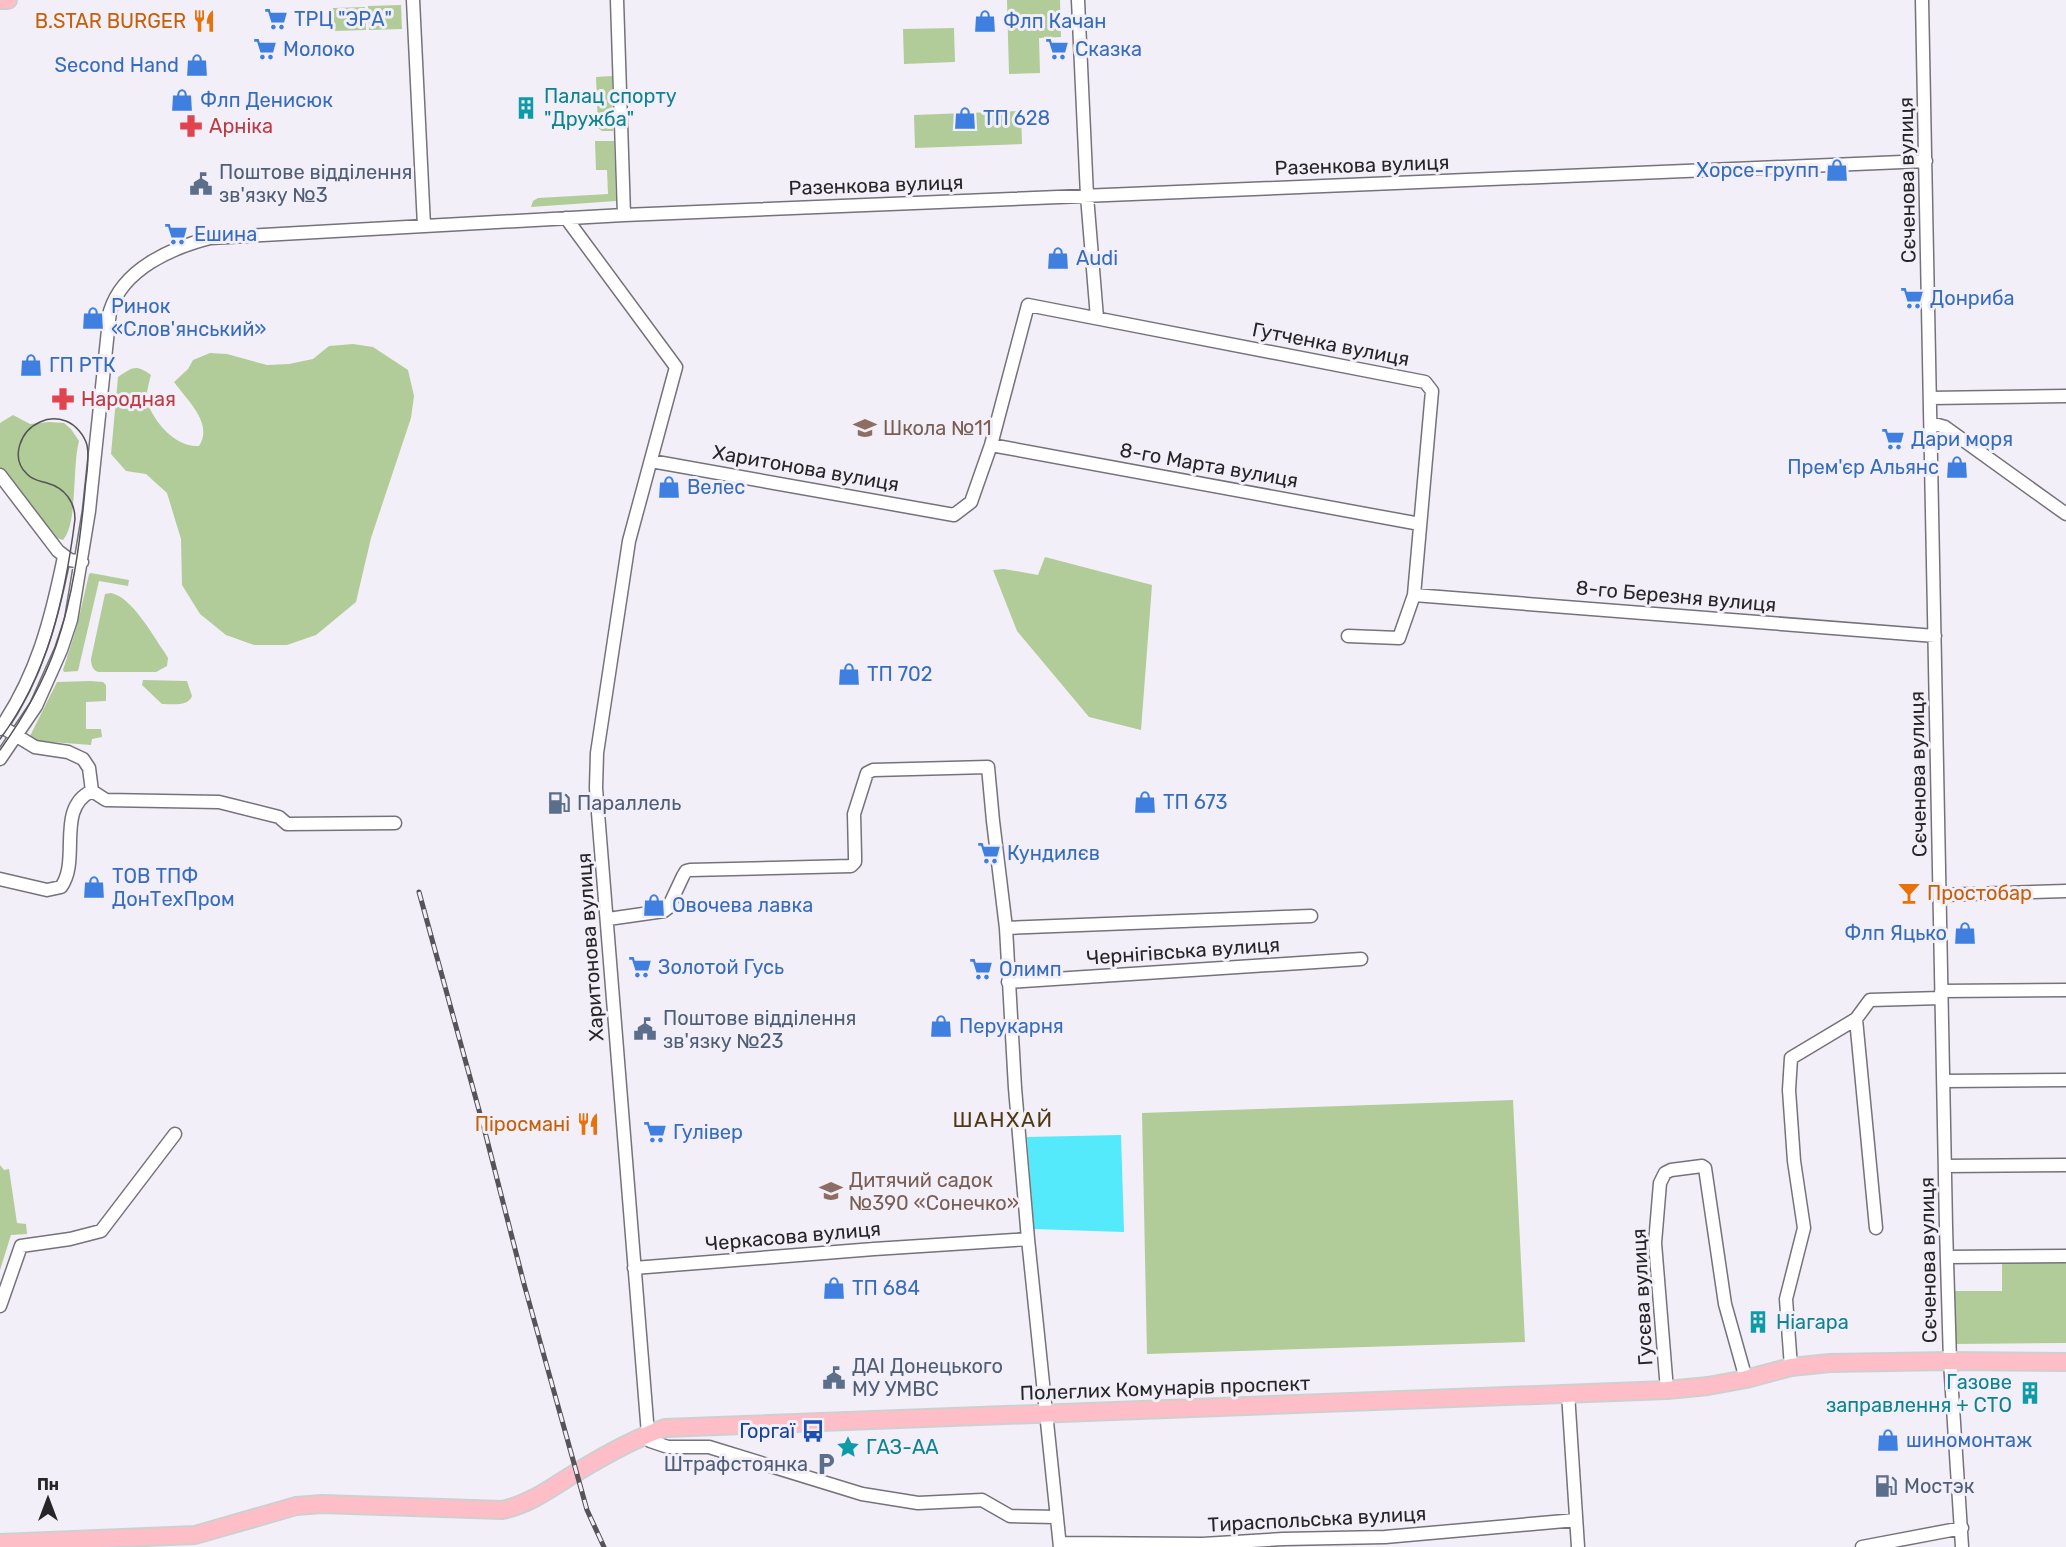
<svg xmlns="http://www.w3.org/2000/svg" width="2066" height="1547" viewBox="0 0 2066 1547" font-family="Rubik,sans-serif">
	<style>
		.green { fill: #b1cc98 }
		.water { fill: #54eafc }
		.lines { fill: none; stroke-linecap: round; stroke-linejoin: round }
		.minor-casing { stroke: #75727a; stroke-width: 15 }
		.major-casing { stroke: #cfcfd0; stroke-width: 20 }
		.minor { stroke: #fff; stroke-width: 12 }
		.major { stroke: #febec8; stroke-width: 16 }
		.tram { stroke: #555458; stroke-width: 1.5 }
		.rail-casing { stroke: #555458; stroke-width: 5 }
		.rail { stroke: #f2eff8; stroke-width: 3; stroke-dasharray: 9; stroke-linecap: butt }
		.labels { text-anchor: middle; stroke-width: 6; stroke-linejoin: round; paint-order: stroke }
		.shop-label { font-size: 20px; fill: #366cbe; stroke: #f2eff8; text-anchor: start }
		.food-label { font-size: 20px; fill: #c56008; stroke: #f2eff8; text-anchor: end }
		.culture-label { font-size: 20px; fill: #0d838f; stroke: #f2eff8; text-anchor: start }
		.health-label { font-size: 20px; fill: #be3a42; stroke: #f2eff8; text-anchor: start }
		.street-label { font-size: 20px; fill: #262528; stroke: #f2eff8 }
		.service-label { font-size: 20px; fill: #4e5e75; stroke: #f2eff8; text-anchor: start }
		.education-label { font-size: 20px; fill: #785e54; stroke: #f2eff8; text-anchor: start }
		.transit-label { font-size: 20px; fill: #164399; stroke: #f2eff8; text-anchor: end }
		.neighbourhood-label { font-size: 21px; letter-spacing: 1.5px; fill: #4f3914; stroke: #f2eff8 }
	</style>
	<rect width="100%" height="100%" fill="#f2eff8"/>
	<path class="green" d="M 1007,0 L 1060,0 L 1061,37 L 1039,38 L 1040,73 L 1009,74 Z
		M 401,5 L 402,29 L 369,30 L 368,6 Z
		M 365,7 L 366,30 L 333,31 L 333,8 Z
		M 954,28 L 955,62 L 904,64 L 903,29 Z
		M 612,76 L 613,131 L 602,131 L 598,128 L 596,77 Z
		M 1021,111 L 1022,144 L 915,148 L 914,115 Z
		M 595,141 L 614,141 L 616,201 L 531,207 L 533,201 L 538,198 L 608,194 L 607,170 L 596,170 Z
		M 353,344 L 373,347 L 408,370 L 414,396 L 411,418 L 371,538 L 356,602 L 316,635 L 287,645 L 254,645 L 226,635 L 200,614 L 182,585 L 181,539 L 167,493 L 146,474 L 126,471 L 111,454 L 118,377 C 133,367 136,364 151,375 C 149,383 145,395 148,403 C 154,423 177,448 199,446 C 214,423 186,399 174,382 L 188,369 L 193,360 L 210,353 L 227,354 L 267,365 L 289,364 L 313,359 L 329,346 Z
		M 13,415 L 30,424 L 49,422 L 64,423 L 71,429 L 79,441 C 72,467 78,523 63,540 L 57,538 L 0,467 L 0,423 Z
		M 1045,557 L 1152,585 L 1141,730 L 1089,717 L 1017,631 L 993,570 L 1004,569 L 1038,575 Z
		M 91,573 L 129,580 L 128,586 L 99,581 L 78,671 L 64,672 L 63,670 L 77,626 L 89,574 Z
		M 111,593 C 132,597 153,636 165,653 L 168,658 L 167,666 L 156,672 L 99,672 C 93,671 91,665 91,659 L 105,594 Z
		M 143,680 L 187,681 L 192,696 C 188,707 172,704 162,704 L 142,685 Z
		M 90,681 L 103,682 L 106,685 L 106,701 L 86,702 L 86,729 L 101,729 L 102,737 L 92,739 L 91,745 L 38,741 L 30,736 L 57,682 Z
		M 1513,1100 L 1525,1342 L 1147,1354 L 1142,1113 Z
		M 0,1165 L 4,1170 L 9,1169 L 17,1223 L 26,1224 L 27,1234 L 11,1235 L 0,1270 Z
		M 2066,1260 L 2066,1343 L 1954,1344 L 1954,1291 L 2002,1291 L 2002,1261 Z"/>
	<path class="water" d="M 1121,1135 L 1124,1232 L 1034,1229 L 1027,1137 Z"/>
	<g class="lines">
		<g class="minor-casing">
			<path id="minor" d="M 413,0 L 424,226
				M 617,0 L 624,215
				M 1078,0 L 1087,196 L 1097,318
				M 1922,0 L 1946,1227 L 1950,1361 L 1962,1547
				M 566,218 L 676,367 L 629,541 L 597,753 L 596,788 L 648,1434 L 650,1441 L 668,1447 L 709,1447 L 862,1494 L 918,1503 L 982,1500 L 1010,1516 L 1057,1517
				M 1930,398 L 2066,396
				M 1931,423 L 1945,427 L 2066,514
				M 991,445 L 1420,524
				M 651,461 L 954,515 L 971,502 L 991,445 L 1028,305 L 1425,382 L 1432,391 L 1414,595 L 1399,638 L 1348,636
				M 0,475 L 58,551 L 70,560 L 82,562
				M 1414,595 L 1935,636
				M 2,727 L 35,747 L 68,752 L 83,759 L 89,768 L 92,791 L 106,800 L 219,802 L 279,817 L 287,824 L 395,823
				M 0,729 C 37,675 51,620 64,557
				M 0,759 L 36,706 L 61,650 L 71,620 L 89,511 L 110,311 C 123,269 171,248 210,238 L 624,215 L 1926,161
				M 0,879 L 47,890 L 61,887 C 81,860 55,808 92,791
				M 1940,895 L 2066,891
				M 608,919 L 664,911 L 668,908 L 683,876 L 686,871 L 690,870 L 851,866 L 855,862 L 855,856 L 854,814 L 867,773 L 873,770 L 988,767 L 993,821 L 1006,928 L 1015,1088 L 1028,1239 L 1060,1547
				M 1006,928 L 1311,916
				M 1008,982 L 1361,959
				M 1941,991 L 2066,990
				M 1856,1019 L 1876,1228
				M 1944,1081 L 2066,1080
				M 1945,1166 L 2066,1165
				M 1947,1257 L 2066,1256
				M 634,1268 L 874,1249 L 1028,1239
				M 0,1306 L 21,1246 L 70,1239 L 101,1231 L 175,1134
				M 1791,1367 L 1786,1299 L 1804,1228 L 1794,1161 L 1789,1090 L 1791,1058 L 1856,1019 L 1870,1000 L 1941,998
				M 1667,1390 L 1655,1243 L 1660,1183 L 1665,1173 L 1671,1170 L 1702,1166 L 1705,1168 L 1725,1304 L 1746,1379
				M 1568,1393 L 1578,1547
				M 1060,1543 L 1203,1544 L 1283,1539 L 1385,1537 L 1576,1520
				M 1862,1547 L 1962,1528"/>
		</g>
		<g class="major-casing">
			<path id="major" d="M 0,0 L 8,0
				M 0,1543 L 195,1535 L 296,1506 L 322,1504 L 502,1510 C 531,1504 552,1487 577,1472 C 605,1455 635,1438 665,1428 L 1667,1390 L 1708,1386 L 1746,1379 L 1791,1367 L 1830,1363 L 1950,1361 L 2066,1362"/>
		</g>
		<use href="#minor" class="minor"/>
		<use href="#major" class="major"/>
		<path class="tram" d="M 0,739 C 48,675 65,598 75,519 C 75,502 65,488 47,483 C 40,481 32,480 27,474 C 10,458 20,431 40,422 C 48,418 58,418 66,421 C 76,425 84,435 87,445 C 90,459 86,476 85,490 C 80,542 73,597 56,646 C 43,683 23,718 0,750"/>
		<g class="rail-casing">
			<path id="rail" d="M 419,892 L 485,1132 L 524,1284 L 587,1510 L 604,1547"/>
		</g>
		<use href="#rail" class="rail"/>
	</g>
	<defs>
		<g id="supermarket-bare" transform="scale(1.8)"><path d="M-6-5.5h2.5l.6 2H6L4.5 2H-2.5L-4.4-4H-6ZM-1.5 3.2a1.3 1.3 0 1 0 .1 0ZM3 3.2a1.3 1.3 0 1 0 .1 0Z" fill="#3f7fe0" stroke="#f2eff8" stroke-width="2.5" paint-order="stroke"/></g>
		<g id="restaurant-bare" transform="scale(1.8)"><path d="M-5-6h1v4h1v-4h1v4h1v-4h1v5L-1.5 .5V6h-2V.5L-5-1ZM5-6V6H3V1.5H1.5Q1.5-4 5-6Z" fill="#e8710a" stroke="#f2eff8" stroke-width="2.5" paint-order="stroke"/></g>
		<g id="shop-bare" transform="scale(1.8)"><path d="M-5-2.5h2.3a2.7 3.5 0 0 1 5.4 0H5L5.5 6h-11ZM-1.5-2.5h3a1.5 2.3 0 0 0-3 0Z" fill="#3f7fe0" stroke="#f2eff8" stroke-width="2.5" paint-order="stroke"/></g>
		<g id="building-bare" transform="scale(1.8)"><path d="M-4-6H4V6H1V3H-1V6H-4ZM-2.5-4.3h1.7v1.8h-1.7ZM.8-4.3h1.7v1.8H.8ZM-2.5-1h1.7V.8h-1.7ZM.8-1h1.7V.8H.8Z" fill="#0f9aa8" stroke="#f2eff8" stroke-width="2.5" paint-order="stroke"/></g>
		<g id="pharmacy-bare" transform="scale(1.8)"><path d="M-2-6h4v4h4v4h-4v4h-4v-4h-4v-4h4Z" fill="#e0444e" stroke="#f2eff8" stroke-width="2.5" paint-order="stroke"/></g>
		<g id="civic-bare" transform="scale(1.8)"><path d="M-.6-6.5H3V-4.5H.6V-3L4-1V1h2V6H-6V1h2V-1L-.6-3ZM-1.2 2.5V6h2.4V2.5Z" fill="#5c6f8a" stroke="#f2eff8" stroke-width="2.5" paint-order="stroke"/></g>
		<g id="school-bare" transform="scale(1.8)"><path d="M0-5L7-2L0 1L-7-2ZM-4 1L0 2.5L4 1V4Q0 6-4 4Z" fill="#8d6e63" stroke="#f2eff8" stroke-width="2.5" paint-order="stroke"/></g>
		<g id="fuel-bare" transform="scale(1.8)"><path d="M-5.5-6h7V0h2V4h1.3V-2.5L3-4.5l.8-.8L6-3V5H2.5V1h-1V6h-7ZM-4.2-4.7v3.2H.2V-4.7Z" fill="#5c6f8a" stroke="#f2eff8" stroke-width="2.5" paint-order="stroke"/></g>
		<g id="bar-bare" transform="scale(1.8)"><path d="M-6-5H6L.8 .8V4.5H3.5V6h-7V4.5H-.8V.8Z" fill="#e8710a" stroke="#f2eff8" stroke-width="2.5" paint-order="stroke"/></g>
		<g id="bus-bare" transform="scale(1.8)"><path d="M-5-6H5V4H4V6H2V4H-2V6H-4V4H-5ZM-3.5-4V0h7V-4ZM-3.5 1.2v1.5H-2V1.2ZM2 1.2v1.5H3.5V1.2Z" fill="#1a4fb4" stroke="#f2eff8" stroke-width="2.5" paint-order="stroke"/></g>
		<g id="sight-bare" transform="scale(1.8)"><path d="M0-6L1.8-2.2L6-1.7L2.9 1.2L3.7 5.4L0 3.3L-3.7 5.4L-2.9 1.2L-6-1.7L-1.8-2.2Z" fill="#0f9aa8" stroke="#f2eff8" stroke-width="2.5" paint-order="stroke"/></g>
		<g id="parking-bare" transform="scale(1.8)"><path d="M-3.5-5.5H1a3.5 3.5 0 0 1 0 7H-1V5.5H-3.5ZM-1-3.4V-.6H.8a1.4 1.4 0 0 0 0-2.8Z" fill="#5c6f8a" stroke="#f2eff8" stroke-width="2.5" paint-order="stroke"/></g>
	</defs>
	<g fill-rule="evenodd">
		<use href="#supermarket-bare" x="276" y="19"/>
		<use href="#restaurant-bare" x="204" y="21"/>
		<use href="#shop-bare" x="985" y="21"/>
		<use href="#supermarket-bare" x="265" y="49"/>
		<use href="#supermarket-bare" x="1057" y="49"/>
		<use href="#shop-bare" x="197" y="65"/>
		<use href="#shop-bare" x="182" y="100"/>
		<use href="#building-bare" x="526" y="108"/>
		<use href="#shop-bare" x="965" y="118"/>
		<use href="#pharmacy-bare" x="191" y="126"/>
		<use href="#shop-bare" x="1837" y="170"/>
		<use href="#civic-bare" x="201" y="184"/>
		<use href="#supermarket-bare" x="176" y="234"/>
		<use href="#shop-bare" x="1058" y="258"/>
		<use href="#supermarket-bare" x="1912" y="298"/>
		<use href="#shop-bare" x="93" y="318"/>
		<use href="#shop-bare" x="31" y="365"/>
		<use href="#pharmacy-bare" x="63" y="399"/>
		<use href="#school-bare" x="865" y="428"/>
		<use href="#supermarket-bare" x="1893" y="439"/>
		<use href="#shop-bare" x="1957" y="467"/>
		<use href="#shop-bare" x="669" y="487"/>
		<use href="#shop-bare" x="849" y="674"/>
		<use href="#shop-bare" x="1145" y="802"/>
		<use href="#fuel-bare" x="559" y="803"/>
		<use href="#supermarket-bare" x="989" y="853"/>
		<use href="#shop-bare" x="94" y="887"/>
		<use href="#bar-bare" x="1909" y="893"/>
		<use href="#shop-bare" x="654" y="905"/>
		<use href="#shop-bare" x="1965" y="933"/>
		<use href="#supermarket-bare" x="640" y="967"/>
		<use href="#supermarket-bare" x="981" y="969"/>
		<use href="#shop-bare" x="941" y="1026"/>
		<use href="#civic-bare" x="645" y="1029"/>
		<use href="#restaurant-bare" x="588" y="1124"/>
		<use href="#supermarket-bare" x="655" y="1132"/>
		<use href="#school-bare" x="831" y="1191"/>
		<use href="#shop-bare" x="834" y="1288"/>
		<use href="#building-bare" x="1758" y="1322"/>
		<use href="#civic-bare" x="834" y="1378"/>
		<use href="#building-bare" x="2030" y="1393"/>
		<use href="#bus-bare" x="813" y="1431"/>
		<use href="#shop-bare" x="1888" y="1440"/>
		<use href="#sight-bare" x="848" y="1447"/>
		<use href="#parking-bare" x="826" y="1464"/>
		<use href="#fuel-bare" x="1886" y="1486"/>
	</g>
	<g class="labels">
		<g class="shop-label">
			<text x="294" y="26">ТРЦ "ЭРА"</text>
			<text x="1003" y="28">Флп Качан</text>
			<text x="283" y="56">Молоко</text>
			<text x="1075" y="56">Сказка</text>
			<text x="179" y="72" text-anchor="end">Second Hand</text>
			<text x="200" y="107">Флп Денисюк</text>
			<text x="983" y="125">ТП 628</text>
			<text x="1819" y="177" text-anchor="end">Хорсе-групп</text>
			<text x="194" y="241">Ешина</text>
			<text x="1076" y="265">Audi</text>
			<text x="1930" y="305">Донриба</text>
			<text x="111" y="313">Ринок<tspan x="111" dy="23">«Слов'янський»</tspan></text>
			<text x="49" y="372">ГП РТК</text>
			<text x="1911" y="446">Дари моря</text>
			<text x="1939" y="474" text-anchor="end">Прем'єр Альянс</text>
			<text x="687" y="494">Велес</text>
			<text x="867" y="681">ТП 702</text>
			<text x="1163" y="809">ТП 673</text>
			<text x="1007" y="860">Кундилєв</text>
			<text x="112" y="883">ТОВ ТПФ<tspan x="112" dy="23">ДонТехПром</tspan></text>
			<text x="672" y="912">Овочева лавка</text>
			<text x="1947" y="940" text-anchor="end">Флп Яцько</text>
			<text x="658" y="974">Золотой Гусь</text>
			<text x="999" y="976">Олимп</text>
			<text x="959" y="1033">Перукарня</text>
			<text x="673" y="1139">Гулівер</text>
			<text x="852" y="1295">ТП 684</text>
			<text x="1906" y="1447">шиномонтаж</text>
		</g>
		<g class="food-label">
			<text x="186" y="28">B.STAR BURGER</text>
			<text x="1927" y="900" text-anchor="start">Простобар</text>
			<text x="570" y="1131">Піросмані</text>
		</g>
		<g class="culture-label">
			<text x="544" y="103">Палац спорту<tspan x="544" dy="23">"Дружба"</tspan></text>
			<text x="1776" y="1329">Ніагара</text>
			<text x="2012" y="1389" text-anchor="end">Газове<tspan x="2012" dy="23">заправлення + СТО</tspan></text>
			<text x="866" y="1454">ГАЗ-АА</text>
		</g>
		<g class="health-label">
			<text x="209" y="133">Арніка</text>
			<text x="81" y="406">Народная</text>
		</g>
		<g class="street-label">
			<text transform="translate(1362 165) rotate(-2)" y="7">Разенкова вулиця</text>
			<text transform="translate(1907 180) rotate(-91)" y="7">Сєченова вулиця</text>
			<text transform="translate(876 185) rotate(-2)" y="7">Разенкова вулиця</text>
			<text transform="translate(1331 344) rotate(11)" y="7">Гутченка вулиця</text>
			<text transform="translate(1209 465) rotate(10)" y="7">8-го Марта вулиця</text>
			<text transform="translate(806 468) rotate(10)" y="7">Харитонова вулиця</text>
			<text transform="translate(1676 596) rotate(5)" y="7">8-го Березня вулиця</text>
			<text transform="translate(1918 774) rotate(-91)" y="7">Сєченова вулиця</text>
			<text transform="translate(590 947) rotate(-94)" y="7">Харитонова вулиця</text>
			<text transform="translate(1183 951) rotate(-4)" y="7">Чернігівська вулиця</text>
			<text transform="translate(793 1236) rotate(-5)" y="7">Черкасова вулиця</text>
			<text transform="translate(1928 1260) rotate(-91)" y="7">Сєченова вулиця</text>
			<text transform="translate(1642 1297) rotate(-93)" y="7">Гусєва вулиця</text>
			<text transform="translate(1165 1388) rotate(-2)" y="7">Полеглих Комунарів проспект</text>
			<text transform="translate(1317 1519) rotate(-3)" y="7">Тираспольська вулиця</text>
		</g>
		<g class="service-label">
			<text x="219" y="179">Поштове відділення<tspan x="219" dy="23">зв'язку №3</tspan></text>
			<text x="577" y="810">Параллель</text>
			<text x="663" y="1025">Поштове відділення<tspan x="663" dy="23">зв'язку №23</tspan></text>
			<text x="852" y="1373">ДАІ Донецького<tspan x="852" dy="23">МУ УМВС</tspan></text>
			<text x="808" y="1471" text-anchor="end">Штрафстоянка</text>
			<text x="1904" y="1493">Мостэк</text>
		</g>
		<g class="education-label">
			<text x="883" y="435">Школа №11</text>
			<text x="849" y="1187">Дитячий садок<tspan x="849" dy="23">№390 «Сонечко»</tspan></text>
		</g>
		<g class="transit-label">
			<text x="795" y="1438">Горгаї</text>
		</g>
		<g class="neighbourhood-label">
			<text x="1003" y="1127">ШАНХАЙ</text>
		</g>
	</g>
	<g transform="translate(48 1499)" stroke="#f2eff8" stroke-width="4.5" paint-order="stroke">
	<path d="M0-4.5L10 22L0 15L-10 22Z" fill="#262528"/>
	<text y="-9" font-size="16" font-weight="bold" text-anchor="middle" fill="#262528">Пн</text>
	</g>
</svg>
